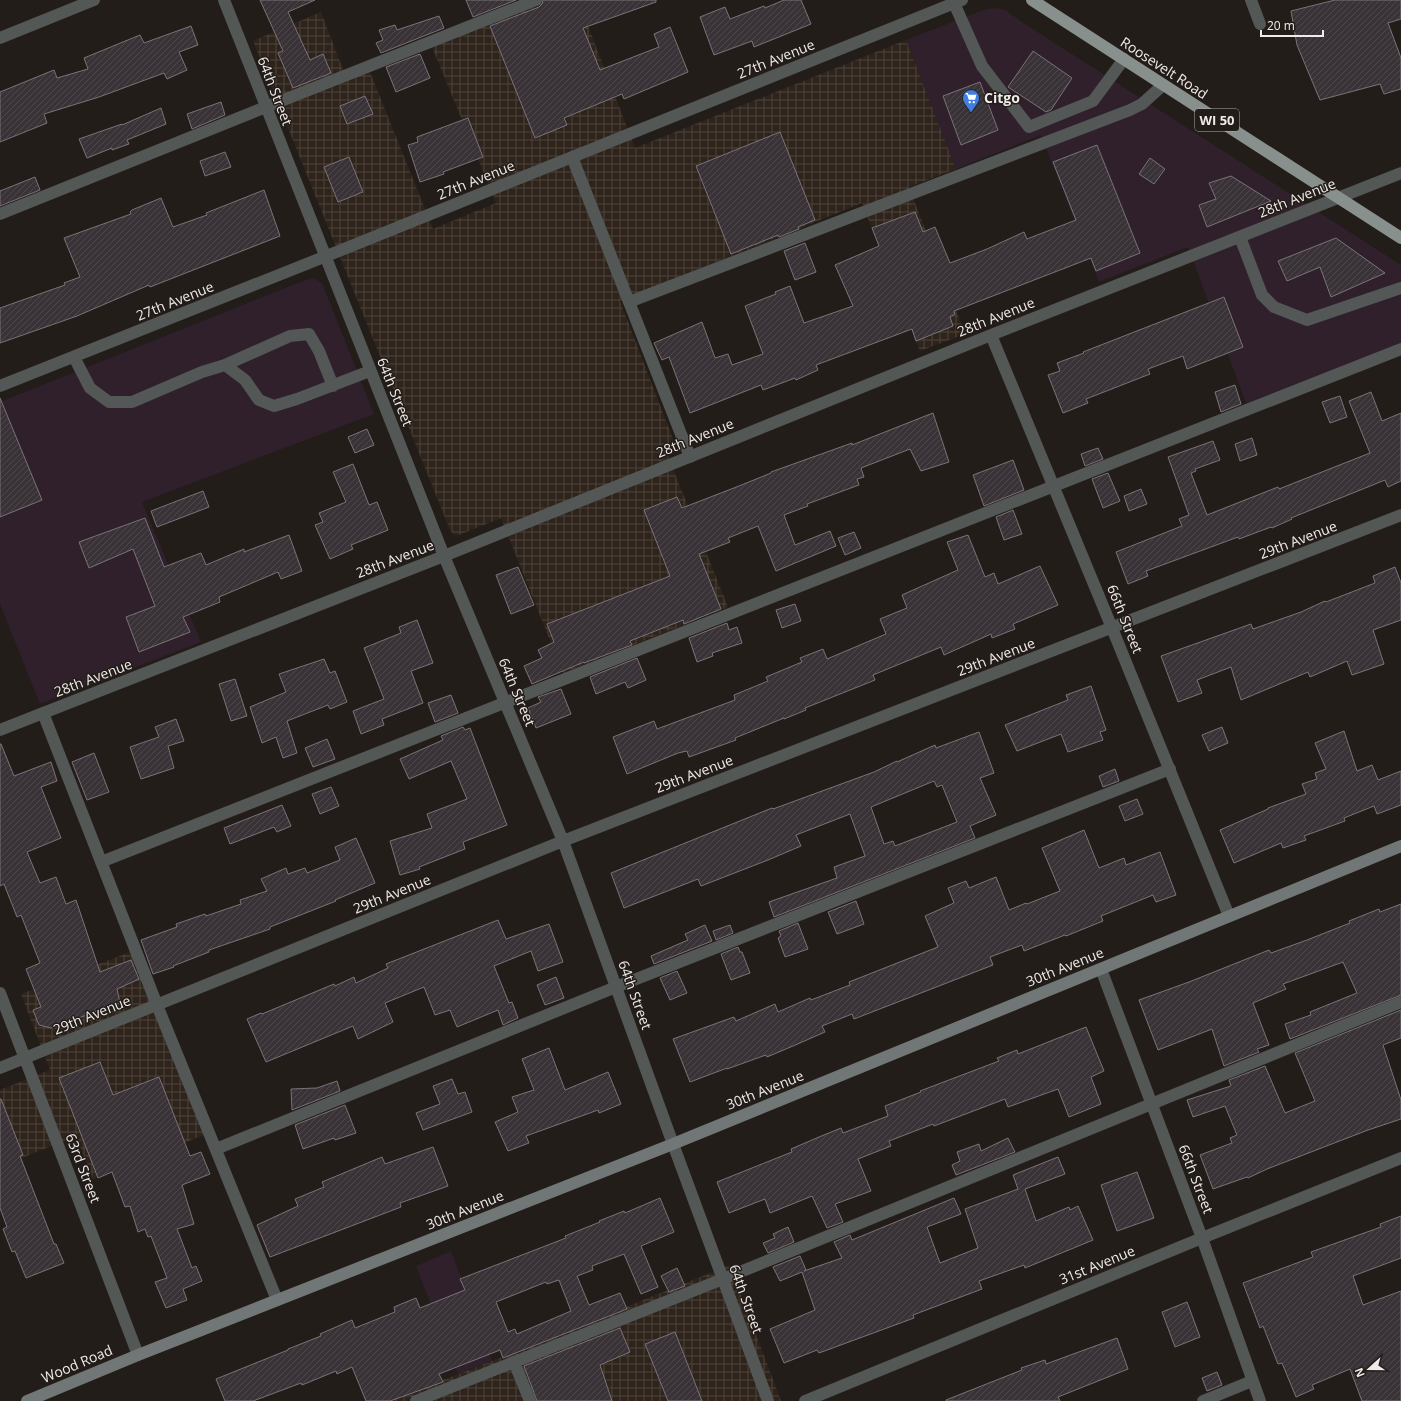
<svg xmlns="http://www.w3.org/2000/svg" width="1401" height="1401" viewBox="0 0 1401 1401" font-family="'Open Sans',sans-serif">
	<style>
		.commercial { fill: #2f202c }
		.industrial { fill: url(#industrial-grid) }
		.building { fill: url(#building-hatch); stroke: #7a7378; fill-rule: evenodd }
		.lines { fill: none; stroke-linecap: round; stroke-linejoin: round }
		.lane { stroke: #535756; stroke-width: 12 }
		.street { stroke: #535756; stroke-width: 12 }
		.secondary { stroke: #717776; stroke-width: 12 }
		.primary { stroke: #88908e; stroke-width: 12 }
		.labels { text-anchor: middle; stroke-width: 3; stroke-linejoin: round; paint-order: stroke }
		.shield { fill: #231d19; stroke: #b2adaa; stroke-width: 1 }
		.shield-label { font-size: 13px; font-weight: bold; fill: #efebe8 }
		.street-label { font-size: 14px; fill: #efebe8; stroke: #231d19 }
		.poi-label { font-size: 14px; font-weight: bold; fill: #efebe8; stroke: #231d19; text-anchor: start }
	</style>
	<defs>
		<pattern id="industrial-grid" width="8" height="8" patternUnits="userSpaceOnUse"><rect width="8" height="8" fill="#2e241b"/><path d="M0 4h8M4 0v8" fill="none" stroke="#4d443c"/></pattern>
		<pattern id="building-hatch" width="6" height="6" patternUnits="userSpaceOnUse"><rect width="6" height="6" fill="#393337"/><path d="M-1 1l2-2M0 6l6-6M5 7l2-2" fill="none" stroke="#4c474a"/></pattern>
	</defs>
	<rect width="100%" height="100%" fill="#231d19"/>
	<path class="commercial" d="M 995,8 L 1005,10 L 1025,24 L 1401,265 L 1401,343 L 1246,403 L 1188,247 L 1099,282 L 1041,135 L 956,169 L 906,40 L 986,9 Z
		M 314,278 L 322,283 L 374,414 L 142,502 L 201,642 L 40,704 L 0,604 L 0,402 L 303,281 Z
		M 451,1251 L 492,1361 L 458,1374 L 416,1266 Z"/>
	<path class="industrial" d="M 549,0 L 578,0 L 635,148 L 906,40 L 956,169 L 909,187 L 965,334 L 920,351 L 862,203 L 620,301 L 676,447 L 666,451 L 728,607 L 563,673 L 501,518 L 459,535 L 454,535 L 450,530 L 253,41 L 321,12 L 347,80 L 370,72 L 433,229 L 496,203 L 432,47 Z
		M 130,952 L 204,1135 L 93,1179 L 76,1136 L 0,1167 L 0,1090 L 50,1070 L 21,994 Z
		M 730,1265 L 781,1401 L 389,1401 L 492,1361 Z"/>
	<path class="building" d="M 260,0 L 315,0 L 288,12 L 310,60 L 323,54 L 331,73 L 293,88 L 278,53 L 283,51 Z
		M 466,0 L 516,0 L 473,17 Z
		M 543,0 L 656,0 L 656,2 L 583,28 L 600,70 L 659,47 L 654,34 L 670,27 L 688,72 L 624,99 L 622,94 L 564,118 L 567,125 L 535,138 L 490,26 L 539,7 L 542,4 Z
		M 784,0 L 801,0 L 811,24 L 754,47 L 752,41 L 714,55 L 700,17 L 725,7 L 730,19 L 764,6 L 765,8 Z
		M 1335,0 L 1401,0 L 1401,19 L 1388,23 L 1401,58 L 1401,89 L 1384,94 L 1380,84 L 1320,100 L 1297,45 L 1291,11 Z
		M 439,16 L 444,28 L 381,53 L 376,43 L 383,40 L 379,30 L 395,25 L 397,30 Z
		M 191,26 L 198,45 L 179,52 L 187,70 L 167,79 L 164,73 L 99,97 L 44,114 L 47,123 L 0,142 L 0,92 L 54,70 L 57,78 L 88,69 L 84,58 L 140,35 L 144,43 Z
		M 1033,51 L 1072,78 L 1051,110 L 1046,112 L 1008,87 Z
		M 420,54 L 430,78 L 396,92 L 386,67 Z
		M 980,82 L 998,130 L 961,145 L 943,96 Z
		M 365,96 L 373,114 L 347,124 L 340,106 Z
		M 221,102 L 225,115 L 192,129 L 187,114 Z
		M 161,108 L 166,124 L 127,140 L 129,144 L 112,150 L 112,148 L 87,158 L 79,139 L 122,124 L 122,125 Z
		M 468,118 L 483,157 L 443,172 L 444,174 L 420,182 L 408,145 L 418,142 L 417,137 Z
		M 780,132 L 815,220 L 798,227 L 799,229 L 779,237 L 778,235 L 731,254 L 696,166 Z
		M 1097,145 L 1140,253 L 1096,271 L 1091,258 L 954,311 L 955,314 L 950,317 L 953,326 L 916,341 L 912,329 L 816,365 L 818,370 L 796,380 L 795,378 L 763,390 L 761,385 L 690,413 L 669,357 L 662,360 L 654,343 L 702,322 L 715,358 L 728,354 L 732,365 L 763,354 L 745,306 L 776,294 L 775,292 L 790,286 L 804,323 L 853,306 L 835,265 L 879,246 L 872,228 L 915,212 L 923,232 L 935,227 L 950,263 L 987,249 L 1024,232 L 1027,239 L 1076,220 L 1053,162 Z
		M 225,152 L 231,167 L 205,176 L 200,161 Z
		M 349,157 L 363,192 L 338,202 L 324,167 Z
		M 1150,158 L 1165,169 L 1154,184 L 1139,174 Z
		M 1231,176 L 1271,201 L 1207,227 L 1199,205 L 1216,199 L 1209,183 Z
		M 35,177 L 40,190 L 0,206 L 0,191 Z
		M 264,190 L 280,236 L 150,287 L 149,285 L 77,316 L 0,343 L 0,308 L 65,285 L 64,283 L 80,277 L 64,238 L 131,214 L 130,212 L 132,210 L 161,198 L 173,227 L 207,215 L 206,213 Z
		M 1336,238 L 1385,273 L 1331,297 L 1320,267 L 1287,281 L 1278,261 Z
		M 805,243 L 816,272 L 795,280 L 784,251 Z
		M 1224,297 L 1243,347 L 1187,369 L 1183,356 L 1148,369 L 1150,374 L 1086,399 L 1088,403 L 1063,413 L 1048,375 L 1060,371 L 1057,363 L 1084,353 L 1083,352 Z
		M 1235,385 L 1241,404 L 1221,412 L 1215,392 Z
		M 1371,392 L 1382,421 L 1401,413 L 1401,481 L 1388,487 L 1385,480 L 1291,518 L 1292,519 L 1272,528 L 1271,527 L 1239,539 L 1238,537 L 1146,571 L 1148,576 L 1128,584 L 1116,552 L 1182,526 L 1179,519 L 1189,515 L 1168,457 L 1213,441 L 1220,460 L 1195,469 L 1196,471 L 1191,473 L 1207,515 L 1278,487 L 1279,489 L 1370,453 L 1349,401 Z
		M 1340,396 L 1347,417 L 1330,423 L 1322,402 Z
		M 0,398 L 42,500 L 0,517 Z
		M 933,413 L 949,462 L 921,471 L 910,449 L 861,468 L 864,477 L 857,479 L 859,485 L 807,504 L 808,506 L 784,515 L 795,545 L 830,531 L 836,546 L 776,571 L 758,526 L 728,538 L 730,542 L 699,554 L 721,609 L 684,624 L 683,620 L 630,641 L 632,645 L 584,663 L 584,662 L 532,684 L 524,666 L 542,658 L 538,650 L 554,642 L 547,624 L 670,576 L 644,510 L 677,497 L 682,508 L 739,486 L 771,473 L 771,472 L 852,443 L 852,445 Z
		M 367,429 L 374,445 L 355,453 L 348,437 Z
		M 1252,438 L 1257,455 L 1240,461 L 1235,444 Z
		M 1098,448 L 1103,459 L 1085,466 L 1081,454 Z
		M 1013,460 L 1024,490 L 984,506 L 973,475 Z
		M 353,464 L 369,505 L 377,502 L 388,530 L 351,545 L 353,549 L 330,559 L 315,525 L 323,522 L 319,513 L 346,502 L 333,472 Z
		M 1108,473 L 1120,501 L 1103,508 L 1092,479 Z
		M 1141,489 L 1147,504 L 1129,511 L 1124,496 Z
		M 203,491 L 209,507 L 157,527 L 151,511 Z
		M 1013,510 L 1022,534 L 1004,540 L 996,517 Z
		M 145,518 L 164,567 L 201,553 L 206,565 L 244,549 L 244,552 L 289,535 L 302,571 L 281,579 L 278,572 L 219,597 L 220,602 L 183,617 L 190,632 L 139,652 L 126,617 L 155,606 L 133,549 L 89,568 L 79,542 Z
		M 854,532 L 861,548 L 845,555 L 838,538 Z
		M 968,535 L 985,577 L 994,573 L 998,584 L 1040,566 L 1058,605 L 1013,624 L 1015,629 L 992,638 L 991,634 L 944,655 L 941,647 L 873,675 L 875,680 L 805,708 L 806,710 L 784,719 L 784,718 L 735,738 L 736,740 L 689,757 L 687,751 L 678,753 L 627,774 L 613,737 L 654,721 L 657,729 L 735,700 L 734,695 L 768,681 L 766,677 L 802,662 L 800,658 L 823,649 L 827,659 L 886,634 L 880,619 L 907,608 L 902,595 L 958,570 L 947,542 Z
		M 518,567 L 534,605 L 511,614 L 496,575 Z
		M 1395,567 L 1401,583 L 1401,620 L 1373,630 L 1384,664 L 1352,675 L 1347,661 L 1310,677 L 1308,672 L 1241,700 L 1231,667 L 1197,680 L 1202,693 L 1178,702 L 1161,656 L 1251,624 L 1253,629 L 1301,612 L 1325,601 L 1326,602 L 1375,583 L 1373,576 Z
		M 795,604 L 801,621 L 782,628 L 776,610 Z
		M 417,620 L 433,663 L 411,671 L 423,703 L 382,719 L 384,725 L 361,734 L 353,711 L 384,699 L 364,648 L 401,633 L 399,627 Z
		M 727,623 L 729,630 L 737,627 L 742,643 L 712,653 L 713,656 L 697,662 L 689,638 Z
		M 637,658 L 646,680 L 628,688 L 625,682 L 596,694 L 590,677 Z
		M 324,659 L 330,673 L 335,671 L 347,702 L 330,709 L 328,705 L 287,721 L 297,753 L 283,758 L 276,737 L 262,743 L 250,707 L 286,692 L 279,674 Z
		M 235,679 L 247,716 L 231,721 L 219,684 Z
		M 1091,686 L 1106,730 L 1100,732 L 1103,740 L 1068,752 L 1061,734 L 1017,751 L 1005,725 L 1068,700 L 1066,695 Z
		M 561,689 L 571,714 L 536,728 L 528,708 L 541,702 L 538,697 Z
		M 451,695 L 458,713 L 435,722 L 428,703 Z
		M 176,719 L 184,741 L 168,746 L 174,768 L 141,779 L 130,747 L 159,737 L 155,727 Z
		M 463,727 L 465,730 L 470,728 L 507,825 L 463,842 L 465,849 L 419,867 L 420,869 L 400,875 L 390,841 L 432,828 L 427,814 L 467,799 L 451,761 L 409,779 L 400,759 L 443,740 L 441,736 Z
		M 1222,727 L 1228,743 L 1209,751 L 1202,735 Z
		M 1344,731 L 1357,771 L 1372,765 L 1378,780 L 1401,771 L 1401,805 L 1377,814 L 1374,806 L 1344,818 L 1345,821 L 1304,836 L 1306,840 L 1283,848 L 1281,843 L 1234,863 L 1220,830 L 1268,809 L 1268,808 L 1306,794 L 1302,784 L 1317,779 L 1315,773 L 1326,769 L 1315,743 Z
		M 979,732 L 994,773 L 980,778 L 996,815 L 970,826 L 975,838 L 774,917 L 769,902 L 837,878 L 834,867 L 865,856 L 850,814 L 796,835 L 801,846 L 768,860 L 701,886 L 698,879 L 624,908 L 611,873 L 772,808 L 773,809 L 874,772 L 897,761 L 897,762 L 935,745 L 936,748 ZM 934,781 L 937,787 L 942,785 L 957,822 L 895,846 L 893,841 L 884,844 L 871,807 Z
		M 327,739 L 335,759 L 313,767 L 305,748 Z
		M 0,744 L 1,744 L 14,776 L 51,762 L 57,781 L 41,787 L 61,838 L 27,852 L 40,883 L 56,877 L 66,904 L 76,900 L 100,972 L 131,960 L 139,979 L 117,989 L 120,1003 L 51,1028 L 39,1025 L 33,1010 L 41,1007 L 26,969 L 40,963 L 21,915 L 17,917 L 4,884 L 0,886 Z
		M 94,753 L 109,792 L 87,800 L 72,762 Z
		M 1115,769 L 1119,781 L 1103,787 L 1099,776 Z
		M 331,787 L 339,806 L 320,814 L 312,794 Z
		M 1137,799 L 1143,814 L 1125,821 L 1119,806 Z
		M 282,805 L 291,826 L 277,832 L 274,827 L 230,844 L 224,828 Z
		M 1084,830 L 1099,868 L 1124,858 L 1126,865 L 1160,852 L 1176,895 L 1156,902 L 1153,895 L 1101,916 L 1103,921 L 1066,936 L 1065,935 L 1024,951 L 1022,945 L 990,957 L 993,965 L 854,1019 L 852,1014 L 822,1026 L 825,1032 L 793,1046 L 767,1057 L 766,1055 L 727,1069 L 727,1068 L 690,1082 L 673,1039 L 734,1017 L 736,1021 L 775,1004 L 778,1012 L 810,998 L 811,1000 L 850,985 L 849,982 L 938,947 L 925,916 L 954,903 L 948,888 L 966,881 L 969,888 L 996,877 L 1009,910 L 1026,903 L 1027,904 L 1060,891 L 1042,848 Z
		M 356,838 L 375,883 L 335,900 L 336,901 L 270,927 L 270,929 L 209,950 L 209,952 L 173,966 L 174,967 L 153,974 L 141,940 L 177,927 L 176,924 L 205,914 L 206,916 L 241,904 L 240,900 L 267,891 L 261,879 L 286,868 L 288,874 L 305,868 L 307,873 L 340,860 L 335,847 Z
		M 856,901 L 864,924 L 837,934 L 828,912 Z
		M 1401,904 L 1401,995 L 1290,1039 L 1285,1024 L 1311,1015 L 1310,1012 L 1357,993 L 1343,962 L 1283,984 L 1286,989 L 1253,1003 L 1269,1045 L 1257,1049 L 1259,1052 L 1224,1066 L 1212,1029 L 1158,1050 L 1139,1000 L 1189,982 L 1269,950 L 1271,953 L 1307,940 L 1350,923 L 1349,921 L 1379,909 L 1380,912 Z
		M 498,920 L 506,939 L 549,924 L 563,962 L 538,971 L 531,951 L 494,966 L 509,1003 L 512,1002 L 518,1018 L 503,1025 L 498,1010 L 457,1027 L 450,1010 L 435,1015 L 424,987 L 385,1003 L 393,1022 L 358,1039 L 353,1026 L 266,1062 L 247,1019 L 261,1013 L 262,1014 L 334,984 L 335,986 L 354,977 L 356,983 L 388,968 L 386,964 Z
		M 798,923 L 808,949 L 785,957 L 778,938 L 781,936 L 779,931 Z
		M 705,925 L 712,941 L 654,964 L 651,956 L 688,940 L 685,934 Z
		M 730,925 L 733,933 L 716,940 L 713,931 Z
		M 738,947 L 740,952 L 742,952 L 750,973 L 731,980 L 721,954 Z
		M 677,971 L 687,993 L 670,1000 L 660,978 Z
		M 556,977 L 564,998 L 545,1005 L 537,985 Z
		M 1401,1010 L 1401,1038 L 1383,1045 L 1401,1100 L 1401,1119 L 1368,1130 L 1267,1169 L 1248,1178 L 1247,1177 L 1213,1189 L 1200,1155 L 1232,1143 L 1230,1138 L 1237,1135 L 1225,1106 L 1193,1117 L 1187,1100 L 1231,1086 L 1229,1080 L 1265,1066 L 1285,1113 L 1315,1101 L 1295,1053 Z
		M 1086,1027 L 1104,1071 L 1091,1077 L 1101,1104 L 1069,1117 L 1058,1089 L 1008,1107 L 1005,1099 L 934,1126 L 933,1124 L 889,1141 L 891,1146 L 858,1159 L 871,1191 L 835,1204 L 843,1222 L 827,1228 L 812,1196 L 770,1213 L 765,1199 L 729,1213 L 717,1182 L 792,1152 L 791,1149 L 819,1137 L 841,1128 L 843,1133 L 888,1116 L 885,1106 L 921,1092 L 920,1091 L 999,1061 L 997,1058 L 1017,1050 L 1018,1054 Z
		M 549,1048 L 565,1090 L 608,1072 L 621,1104 L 599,1113 L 598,1110 L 526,1136 L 529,1143 L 508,1151 L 495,1122 L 518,1112 L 512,1097 L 534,1090 L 522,1059 Z
		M 100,1062 L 113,1095 L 159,1077 L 190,1156 L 201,1152 L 210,1174 L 182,1185 L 194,1224 L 177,1229 L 192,1268 L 196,1266 L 202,1281 L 183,1289 L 187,1300 L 166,1308 L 155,1282 L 167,1278 L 151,1236 L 148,1237 L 145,1229 L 138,1232 L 130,1206 L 125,1207 L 112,1172 L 98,1178 L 59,1078 Z
		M 452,1079 L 458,1094 L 465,1092 L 472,1112 L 423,1130 L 416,1113 L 440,1104 L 433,1086 Z
		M 337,1081 L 340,1091 L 292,1110 L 291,1089 L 317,1088 Z
		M 0,1099 L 1,1099 L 23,1155 L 20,1156 L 54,1244 L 56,1244 L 64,1263 L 26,1278 L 15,1251 L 12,1252 L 3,1229 L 7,1227 L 0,1208 Z
		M 345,1105 L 356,1133 L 335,1140 L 334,1138 L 303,1149 L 295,1125 Z
		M 1008,1138 L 1015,1152 L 956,1175 L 952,1165 L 960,1161 L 957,1152 L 979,1144 L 981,1151 Z
		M 433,1147 L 448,1186 L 400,1203 L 401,1207 L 270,1257 L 257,1225 L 298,1206 L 295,1199 L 324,1187 L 322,1182 L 382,1157 L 385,1164 Z
		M 1058,1157 L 1065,1174 L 1025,1189 L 1036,1221 L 1069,1207 L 1070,1210 L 1078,1206 L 1093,1240 L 1025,1268 L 1024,1265 L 979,1281 L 982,1289 L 913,1315 L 914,1318 L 819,1353 L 817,1350 L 784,1363 L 770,1329 L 815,1310 L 802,1272 L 780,1281 L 773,1267 L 800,1256 L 806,1270 L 804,1271 L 842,1258 L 834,1242 L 850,1235 L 852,1240 L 954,1198 L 961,1214 L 927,1227 L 940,1263 L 978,1248 L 965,1209 L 1018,1189 L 1013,1175 Z
		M 1137,1172 L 1154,1218 L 1117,1231 L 1101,1185 Z
		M 660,1198 L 674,1232 L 641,1246 L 658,1287 L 641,1294 L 624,1254 L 592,1266 L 593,1270 L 577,1276 L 589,1305 L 620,1293 L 627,1309 L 503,1358 L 500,1350 L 439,1374 L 443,1382 L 390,1401 L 366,1401 L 352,1367 L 337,1374 L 336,1371 L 302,1385 L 301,1383 L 253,1401 L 225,1401 L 216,1379 L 288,1350 L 288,1349 L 321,1336 L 320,1334 L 352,1320 L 355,1328 L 395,1312 L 394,1307 L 416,1298 L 420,1308 L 465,1290 L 460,1279 L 566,1238 L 565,1236 L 600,1222 L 599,1221 L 624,1211 L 625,1213 ZM 559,1280 L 571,1311 L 517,1334 L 515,1329 L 508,1332 L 496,1302 L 546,1282 L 547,1284 Z
		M 1401,1216 L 1401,1258 L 1353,1276 L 1363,1305 L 1401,1291 L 1401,1401 L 1362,1401 L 1350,1369 L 1312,1385 L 1314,1389 L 1296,1397 L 1282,1363 L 1278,1364 L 1263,1326 L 1260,1328 L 1243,1283 L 1313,1257 L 1311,1252 L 1381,1227 L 1380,1224 Z
		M 788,1227 L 794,1242 L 768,1253 L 763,1243 L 775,1238 L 773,1234 Z
		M 677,1268 L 685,1286 L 669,1292 L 661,1276 Z
		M 1187,1302 L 1200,1337 L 1175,1347 L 1162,1312 Z
		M 620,1328 L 630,1352 L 600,1365 L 612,1401 L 537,1401 L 524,1366 Z
		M 675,1332 L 702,1401 L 668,1401 L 645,1344 Z
		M 1117,1338 L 1128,1369 L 1058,1397 L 1060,1401 L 946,1401 L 946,1400 L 1022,1370 L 1021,1368 L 1045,1360 L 1046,1364 Z
		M 1217,1372 L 1222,1385 L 1207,1391 L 1202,1378 Z"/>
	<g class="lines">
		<path class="lane" d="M 954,3 L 982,66 L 1029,127 L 1093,101 L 1124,59
			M 572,157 L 690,457
			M 0,214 L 266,107 L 536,0
			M 1240,237 L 1262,295 L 1274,307 L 1307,320 L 1401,288
			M 629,302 L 1130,110 L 1142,104 L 1163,85
			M 74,357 L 90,388 L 109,402 L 132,402 L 202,372 L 225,365 L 245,380 L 259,400 L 274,406 L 297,399 L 370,371
			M 225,365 L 290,336 L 309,334 L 319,351 L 333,386
			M 43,713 L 157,1005 L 277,1300
			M 101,862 L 1401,349
			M 216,1149 L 616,987 L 1170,769
			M 514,1362 L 530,1401
			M 416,1401 L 723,1279 L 1401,1002
			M 1203,1401 L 1252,1381"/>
		<path class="street" d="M 224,0 L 444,556 L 563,841 L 673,1144 L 768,1401
			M 1251,0 L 1260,24
			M 0,38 L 94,0
			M 991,335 L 1112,628 L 1229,916
			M 0,386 L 324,257 L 962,0
			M 0,730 L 444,556 L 991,335 L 1401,173
			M 1101,969 L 1202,1238 L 1260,1401
			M 0,993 L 138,1355
			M 0,1068 L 563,841 L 1401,515
			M 805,1401 L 1202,1238 L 1401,1158"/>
		<path class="secondary" d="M 27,1401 L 138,1355 L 673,1144 L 1401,846"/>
		<path class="primary" d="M 1032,0 L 1401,238"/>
	</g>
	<defs>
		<g id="supermarket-pin" transform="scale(0.9)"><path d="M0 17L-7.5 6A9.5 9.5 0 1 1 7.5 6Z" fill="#3f7fe0" stroke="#231d19"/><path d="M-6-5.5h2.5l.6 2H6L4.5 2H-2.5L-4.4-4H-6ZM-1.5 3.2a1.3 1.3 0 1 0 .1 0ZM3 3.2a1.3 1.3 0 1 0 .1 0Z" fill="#fff"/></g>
	</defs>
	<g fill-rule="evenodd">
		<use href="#supermarket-pin" x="971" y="98"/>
	</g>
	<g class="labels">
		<rect class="shield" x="1195" y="109" width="44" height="22" rx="3"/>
		<g class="shield-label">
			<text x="1217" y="125">WI 50</text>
		</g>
		<g class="street-label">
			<text transform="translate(776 59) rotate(-22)" y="5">27th Avenue</text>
			<text transform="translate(1164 68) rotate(33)" y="5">Roosevelt Road</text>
			<text transform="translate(275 91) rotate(69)" y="5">64th Street</text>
			<text transform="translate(476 180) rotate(-22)" y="5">27th Avenue</text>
			<text transform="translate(1297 198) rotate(-22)" y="5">28th Avenue</text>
			<text transform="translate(175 301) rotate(-22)" y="5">27th Avenue</text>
			<text transform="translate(996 317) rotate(-22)" y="5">28th Avenue</text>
			<text transform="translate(395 392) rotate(68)" y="5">64th Street</text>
			<text transform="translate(695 438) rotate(-22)" y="5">28th Avenue</text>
			<text transform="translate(1298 540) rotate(-21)" y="5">29th Avenue</text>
			<text transform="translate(395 559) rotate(-21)" y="5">28th Avenue</text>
			<text transform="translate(1125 619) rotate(68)" y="5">66th Street</text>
			<text transform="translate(996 657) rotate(-21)" y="5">29th Avenue</text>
			<text transform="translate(93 678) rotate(-21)" y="5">28th Avenue</text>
			<text transform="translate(517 692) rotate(67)" y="5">64th Street</text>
			<text transform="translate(694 774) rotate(-21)" y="5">29th Avenue</text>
			<text transform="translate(392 894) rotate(-22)" y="5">29th Avenue</text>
			<text transform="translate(1065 967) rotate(-22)" y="5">30th Avenue</text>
			<text transform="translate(635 995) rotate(70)" y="5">64th Street</text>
			<text transform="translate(92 1015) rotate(-22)" y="5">29th Avenue</text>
			<text transform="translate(765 1090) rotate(-22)" y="5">30th Avenue</text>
			<text transform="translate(83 1168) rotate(69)" y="5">63rd Street</text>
			<text transform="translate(1196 1179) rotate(69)" y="5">66th Street</text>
			<text transform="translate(465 1210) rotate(-22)" y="5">30th Avenue</text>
			<text transform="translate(1097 1265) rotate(-22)" y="5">31st Avenue</text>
			<text transform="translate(746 1299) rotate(70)" y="5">64th Street</text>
			<text transform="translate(77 1364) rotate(-23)" y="5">Wood Road</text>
		</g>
		<g class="poi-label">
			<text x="984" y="103">Citgo</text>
		</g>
	</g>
	<g transform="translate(1369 1369) rotate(249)" stroke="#231d19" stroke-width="3" paint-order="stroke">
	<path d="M0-3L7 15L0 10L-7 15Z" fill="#efebe8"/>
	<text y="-6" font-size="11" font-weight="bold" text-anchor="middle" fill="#efebe8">N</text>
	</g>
	<path d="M1261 30v6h62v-6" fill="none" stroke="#efebe8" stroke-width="2"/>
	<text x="1267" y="30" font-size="12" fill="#efebe8" stroke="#231d19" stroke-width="3" paint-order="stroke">20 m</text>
</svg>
